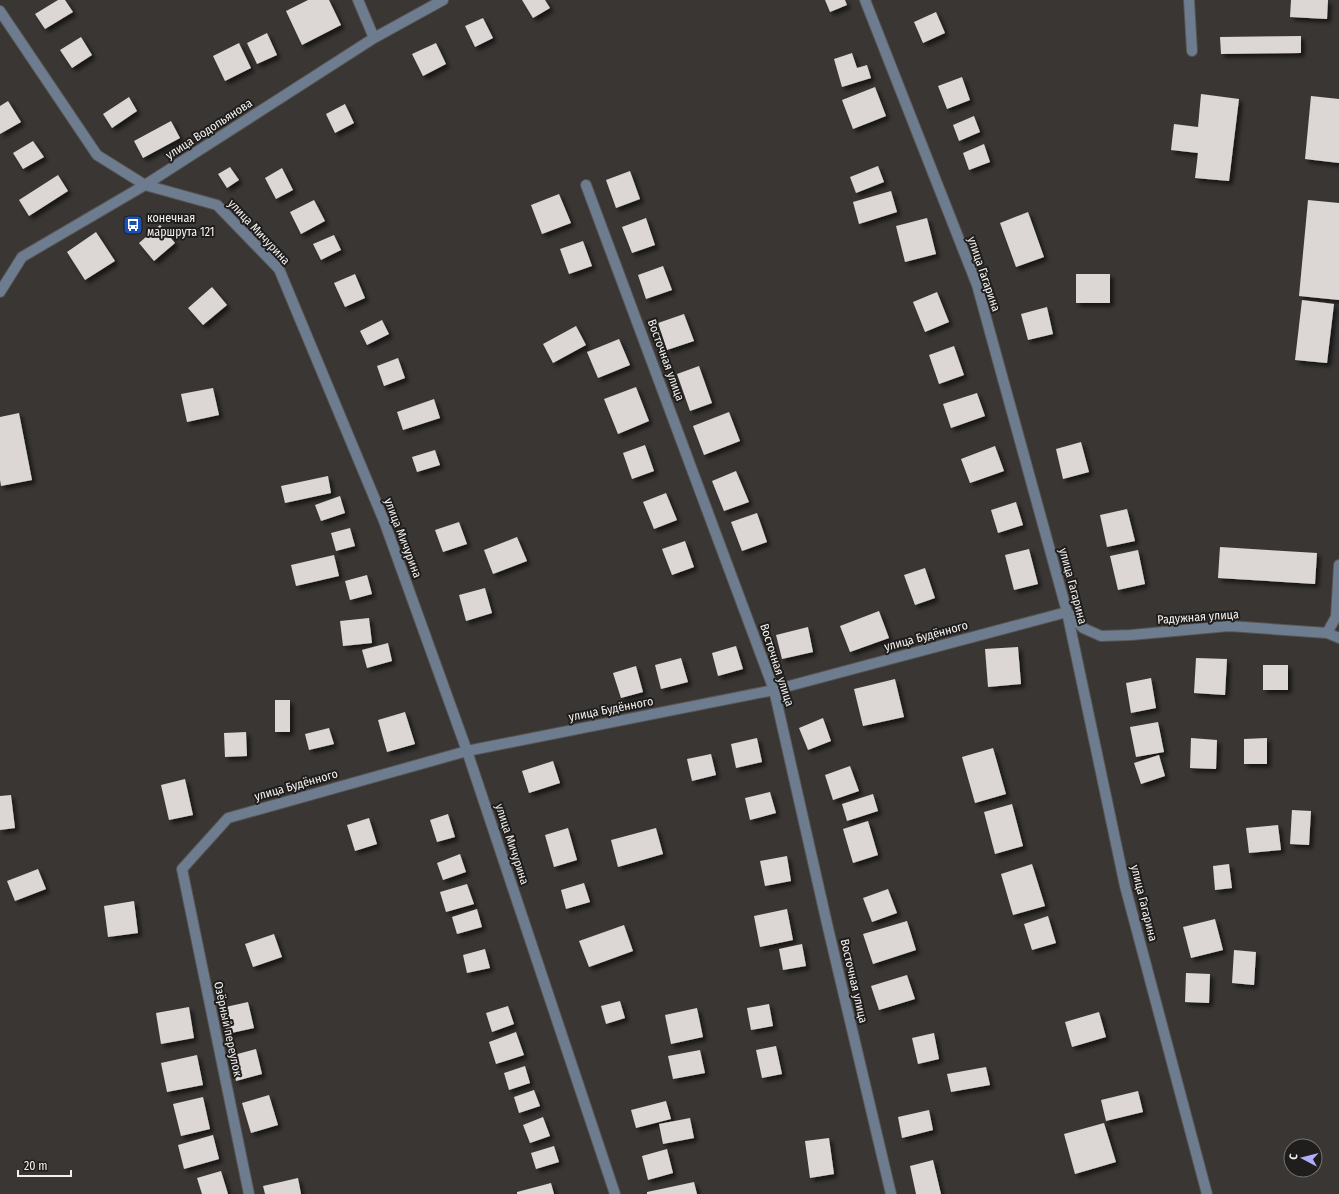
<svg xmlns="http://www.w3.org/2000/svg" width="1339" height="1194" viewBox="0 0 1339 1194" font-family="'Fira Sans Condensed',sans-serif">
	<style>
		.building { fill: #dcd7d5; filter: url(#shadow) }
		.lines { fill: none; stroke-linecap: round; stroke-linejoin: round }
		.minor-casing { stroke: #575452; stroke-width: 12 }
		.minor { stroke: #6d7c8e; stroke-width: 10 }
		.labels { text-anchor: middle; stroke-width: 4; stroke-linejoin: round; paint-order: stroke }
		.street-label { font-size: 12px; fill: #f3f1f0; stroke: #1f1e1d }
		.poi-label { font-size: 12px; fill: #f3f1f0; stroke: #1f1e1d; text-anchor: start }
	</style>
	<defs>
		<filter id="shadow"><feDropShadow dx="3.5" dy="3.5" stdDeviation="2" flood-color="#0009"/></filter>
	</defs>
	<rect width="100%" height="100%" fill="#393634"/>
	<path class="building" d="M 58,0 L 65,0 L 73,12 L 45,29 L 35,14 Z
		M 308,0 L 329,0 L 341,25 L 302,45 L 286,11 Z
		M 522,0 L 545,0 L 550,8 L 533,18 Z
		M 825,0 L 845,0 L 847,5 L 830,12 Z
		M 1291,0 L 1328,0 L 1327,19 L 1290,17 Z
		M 936,12 L 945,33 L 923,43 L 914,22 Z
		M 483,18 L 493,38 L 475,47 L 465,26 Z
		M 267,33 L 277,55 L 257,64 L 247,43 Z
		M 1301,36 L 1301,53 L 1221,54 L 1220,37 Z
		M 81,37 L 92,55 L 72,68 L 60,50 Z
		M 239,43 L 251,68 L 225,81 L 213,56 Z
		M 436,43 L 446,64 L 423,76 L 412,54 Z
		M 852,53 L 857,68 L 867,65 L 871,78 L 842,87 L 834,59 Z
		M 962,77 L 970,100 L 947,109 L 938,86 Z
		M 875,87 L 886,116 L 853,129 L 842,100 Z
		M 1201,94 L 1239,99 L 1229,181 L 1195,178 L 1198,153 L 1171,150 L 1174,124 L 1198,127 Z
		M 1311,96 L 1339,99 L 1339,163 L 1305,159 Z
		M 129,97 L 137,111 L 112,128 L 103,114 Z
		M 8,101 L 21,122 L 0,134 L 0,106 Z
		M 345,104 L 354,123 L 335,133 L 326,114 Z
		M 974,116 L 980,132 L 959,141 L 953,125 Z
		M 171,121 L 180,138 L 143,158 L 134,141 Z
		M 33,141 L 44,157 L 23,169 L 13,153 Z
		M 984,144 L 990,162 L 969,170 L 963,153 Z
		M 878,166 L 884,182 L 856,193 L 850,177 Z
		M 230,167 L 239,180 L 227,188 L 218,174 Z
		M 282,168 L 293,190 L 276,199 L 265,178 Z
		M 630,171 L 640,199 L 616,208 L 606,180 Z
		M 58,175 L 68,191 L 29,216 L 19,200 Z
		M 891,191 L 897,212 L 859,224 L 853,202 Z
		M 559,194 L 571,223 L 542,234 L 531,205 Z
		M 314,200 L 325,221 L 301,234 L 290,212 Z
		M 1308,200 L 1339,203 L 1339,300 L 1299,296 Z
		M 1028,212 L 1044,257 L 1016,267 L 1000,223 Z
		M 646,218 L 655,245 L 632,253 L 622,227 Z
		M 927,218 L 936,254 L 905,262 L 896,226 Z
		M 160,225 L 175,243 L 154,261 L 139,243 Z
		M 96,232 L 115,261 L 85,280 L 67,252 Z
		M 334,235 L 341,250 L 321,260 L 313,244 Z
		M 583,241 L 592,266 L 569,274 L 560,249 Z
		M 663,266 L 672,290 L 646,299 L 638,275 Z
		M 355,274 L 365,298 L 345,307 L 334,283 Z
		M 1076,274 L 1110,274 L 1110,303 L 1076,303 Z
		M 212,287 L 227,305 L 203,325 L 188,308 Z
		M 937,292 L 949,322 L 925,332 L 913,302 Z
		M 1302,300 L 1334,304 L 1327,363 L 1295,360 Z
		M 1047,307 L 1053,334 L 1028,340 L 1021,314 Z
		M 684,314 L 694,341 L 667,350 L 658,323 Z
		M 382,320 L 389,334 L 367,345 L 360,331 Z
		M 576,326 L 586,345 L 553,363 L 543,344 Z
		M 619,339 L 630,365 L 598,378 L 587,352 Z
		M 954,346 L 964,375 L 939,384 L 929,355 Z
		M 398,358 L 405,378 L 384,386 L 377,366 Z
		M 699,366 L 712,403 L 690,411 L 677,374 Z
		M 636,387 L 649,421 L 618,434 L 604,399 Z
		M 213,388 L 219,415 L 187,422 L 181,394 Z
		M 977,393 L 985,416 L 951,428 L 943,404 Z
		M 434,399 L 440,418 L 403,430 L 397,412 Z
		M 729,412 L 740,441 L 704,455 L 693,426 Z
		M 19,413 L 32,480 L 1,486 L 0,480 L 0,417 Z
		M 1081,442 L 1089,472 L 1063,479 L 1056,449 Z
		M 645,445 L 654,471 L 632,479 L 623,453 Z
		M 995,446 L 1004,471 L 970,483 L 961,459 Z
		M 435,450 L 440,465 L 417,472 L 412,457 Z
		M 736,471 L 749,502 L 724,511 L 712,481 Z
		M 328,476 L 331,493 L 285,503 L 281,486 Z
		M 666,493 L 677,520 L 654,529 L 643,502 Z
		M 340,496 L 345,513 L 321,521 L 315,505 Z
		M 1016,502 L 1023,525 L 998,533 L 991,510 Z
		M 1127,509 L 1135,541 L 1107,547 L 1100,515 Z
		M 757,513 L 767,542 L 742,551 L 731,522 Z
		M 459,522 L 467,544 L 443,552 L 435,530 Z
		M 350,528 L 355,546 L 336,551 L 331,533 Z
		M 517,537 L 527,561 L 493,574 L 484,550 Z
		M 685,541 L 694,567 L 672,575 L 662,549 Z
		M 1220,547 L 1317,553 L 1315,584 L 1218,578 Z
		M 1029,549 L 1038,584 L 1014,590 L 1005,555 Z
		M 1138,550 L 1145,584 L 1118,590 L 1110,556 Z
		M 334,555 L 339,576 L 296,586 L 291,565 Z
		M 925,568 L 935,598 L 915,605 L 904,575 Z
		M 367,575 L 372,594 L 350,600 L 345,581 Z
		M 485,588 L 492,613 L 466,621 L 459,595 Z
		M 879,611 L 889,638 L 850,652 L 840,626 Z
		M 369,618 L 372,643 L 343,646 L 340,621 Z
		M 808,627 L 813,652 L 782,659 L 776,635 Z
		M 388,643 L 392,661 L 367,668 L 362,650 Z
		M 736,646 L 743,669 L 718,676 L 712,653 Z
		M 1018,647 L 1021,684 L 988,687 L 985,649 Z
		M 681,658 L 688,682 L 661,689 L 655,665 Z
		M 1196,658 L 1227,659 L 1225,695 L 1194,693 Z
		M 1263,665 L 1288,665 L 1288,690 L 1263,690 Z
		M 636,666 L 643,692 L 621,698 L 613,673 Z
		M 1151,678 L 1156,708 L 1131,713 L 1126,683 Z
		M 895,679 L 904,717 L 863,726 L 854,689 Z
		M 275,700 L 290,700 L 290,732 L 275,732 Z
		M 405,712 L 415,744 L 387,752 L 378,720 Z
		M 823,718 L 831,741 L 808,750 L 799,728 Z
		M 1158,722 L 1164,752 L 1136,757 L 1130,727 Z
		M 329,728 L 334,744 L 309,750 L 305,734 Z
		M 246,732 L 247,756 L 225,757 L 224,733 Z
		M 757,738 L 762,762 L 736,768 L 731,744 Z
		M 1191,738 L 1217,740 L 1216,769 L 1190,768 Z
		M 1267,738 L 1267,764 L 1244,764 L 1244,739 Z
		M 993,748 L 1006,794 L 975,803 L 962,757 Z
		M 711,754 L 716,775 L 692,781 L 687,759 Z
		M 1159,755 L 1165,776 L 1141,784 L 1134,763 Z
		M 553,761 L 560,783 L 529,793 L 522,771 Z
		M 850,766 L 859,791 L 833,800 L 825,775 Z
		M 185,779 L 193,815 L 169,820 L 161,785 Z
		M 770,792 L 776,813 L 750,820 L 745,798 Z
		M 873,794 L 878,811 L 847,821 L 842,804 Z
		M 11,795 L 15,828 L 0,830 L 0,796 Z
		M 1012,804 L 1023,846 L 995,854 L 984,812 Z
		M 1292,810 L 1311,811 L 1309,845 L 1290,844 Z
		M 448,814 L 455,837 L 437,842 L 430,820 Z
		M 369,818 L 377,844 L 355,851 L 347,825 Z
		M 868,821 L 878,855 L 853,863 L 843,829 Z
		M 1278,825 L 1281,850 L 1249,853 L 1246,828 Z
		M 568,828 L 577,860 L 554,867 L 545,835 Z
		M 656,828 L 663,854 L 618,867 L 611,840 Z
		M 460,854 L 466,872 L 443,880 L 437,863 Z
		M 787,856 L 791,881 L 765,886 L 760,861 Z
		M 1032,864 L 1045,906 L 1013,915 L 1001,874 Z
		M 1229,864 L 1232,888 L 1215,890 L 1213,866 Z
		M 38,869 L 46,889 L 15,901 L 7,881 Z
		M 584,883 L 590,902 L 566,909 L 561,890 Z
		M 467,884 L 474,904 L 446,912 L 440,892 Z
		M 888,889 L 897,913 L 872,922 L 863,898 Z
		M 134,901 L 138,933 L 108,937 L 104,906 Z
		M 477,909 L 482,927 L 457,934 L 452,917 Z
		M 787,909 L 793,940 L 760,947 L 754,916 Z
		M 1048,916 L 1056,943 L 1032,950 L 1024,924 Z
		M 1215,919 L 1223,950 L 1191,958 L 1183,927 Z
		M 907,921 L 916,950 L 873,964 L 863,934 Z
		M 624,925 L 633,951 L 589,967 L 579,941 Z
		M 274,934 L 282,957 L 253,967 L 245,944 Z
		M 802,944 L 806,966 L 783,970 L 779,949 Z
		M 485,949 L 490,968 L 467,973 L 463,955 Z
		M 1234,950 L 1256,952 L 1254,985 L 1232,983 Z
		M 1186,973 L 1210,974 L 1209,1003 L 1185,1002 Z
		M 907,975 L 915,999 L 879,1010 L 871,986 Z
		M 620,1001 L 625,1018 L 606,1024 L 601,1006 Z
		M 248,1002 L 254,1028 L 227,1034 L 221,1008 Z
		M 769,1004 L 773,1026 L 751,1030 L 747,1008 Z
		M 508,1006 L 514,1024 L 492,1032 L 486,1013 Z
		M 189,1007 L 194,1038 L 161,1044 L 156,1013 Z
		M 697,1008 L 703,1037 L 671,1044 L 665,1015 Z
		M 1099,1012 L 1106,1037 L 1072,1047 L 1065,1022 Z
		M 516,1032 L 524,1055 L 496,1064 L 489,1042 Z
		M 934,1033 L 939,1059 L 918,1064 L 912,1038 Z
		M 776,1046 L 782,1074 L 762,1078 L 756,1050 Z
		M 256,1049 L 262,1074 L 236,1081 L 230,1056 Z
		M 700,1050 L 705,1073 L 673,1079 L 668,1056 Z
		M 197,1055 L 203,1085 L 167,1092 L 161,1063 Z
		M 525,1066 L 530,1083 L 509,1090 L 504,1073 Z
		M 986,1067 L 990,1085 L 951,1092 L 947,1074 Z
		M 534,1090 L 540,1106 L 519,1113 L 514,1097 Z
		M 1138,1091 L 1143,1112 L 1106,1121 L 1101,1100 Z
		M 269,1095 L 278,1125 L 251,1133 L 242,1103 Z
		M 203,1097 L 210,1129 L 181,1136 L 173,1104 Z
		M 666,1101 L 671,1119 L 636,1128 L 631,1110 Z
		M 929,1110 L 933,1130 L 902,1138 L 898,1117 Z
		M 543,1117 L 550,1136 L 530,1143 L 523,1125 Z
		M 690,1118 L 694,1138 L 663,1144 L 659,1124 Z
		M 1104,1123 L 1116,1162 L 1075,1174 L 1064,1134 Z
		M 213,1135 L 219,1159 L 184,1169 L 178,1145 Z
		M 829,1138 L 834,1174 L 810,1178 L 805,1141 Z
		M 554,1146 L 559,1162 L 536,1169 L 531,1153 Z
		M 667,1149 L 673,1173 L 648,1180 L 642,1156 Z
		M 933,1160 L 941,1194 L 916,1194 L 910,1166 Z
		M 221,1171 L 228,1194 L 202,1194 L 197,1178 Z
		M 298,1178 L 301,1194 L 265,1194 L 263,1186 Z
		M 694,1182 L 697,1194 L 647,1194 L 647,1192 Z
		M 551,1183 L 554,1194 L 517,1194 L 517,1192 Z"/>
	<g class="lines">
		<g class="minor-casing">
			<path id="minor" d="M 358,0 L 374,38
				M 865,0 L 977,285 L 1067,612 L 1125,886 L 1207,1194
				M 1189,0 L 1192,51
				M 0,11 L 97,155 L 145,185 L 217,205 L 279,269 L 384,521 L 467,751 L 615,1194
				M 586,185 L 774,690 L 828,928 L 891,1194
				M 0,292 L 22,257 L 145,185 L 374,38 L 443,0
				M 1327,633 L 1336,617 L 1339,565
				M 249,1194 L 182,869 L 228,818 L 467,751 L 774,690 L 1067,612 L 1083,628 L 1101,636 L 1131,635 L 1229,626 L 1327,633 L 1339,638"/>
		</g>
		<use href="#minor" class="minor"/>
	</g>
	<defs>
		<g id="bus-square" transform="scale(1)"><rect x="-9" y="-9" width="18" height="18" rx="4" fill="#1a4fb4" stroke="#1f1e1d"/><path d="M-5-6H5V4H4V6H2V4H-2V6H-4V4H-5ZM-3.5-4V0h7V-4ZM-3.5 1.2v1.5H-2V1.2ZM2 1.2v1.5H3.5V1.2Z" fill="#fff"/></g>
	</defs>
	<g fill-rule="evenodd">
		<use href="#bus-square" x="133" y="225"/>
	</g>
	<g class="labels">
		<g class="street-label">
			<text transform="translate(209 129) rotate(-33)" y="4">улица Водопьянова</text>
			<text transform="translate(259 232) rotate(47)" y="4">улица Мичурина</text>
			<text transform="translate(984 274) rotate(71)" y="4">улица Гагарина</text>
			<text transform="translate(666 360) rotate(70)" y="4">Восточная улица</text>
			<text transform="translate(403 538) rotate(69)" y="4">улица Мичурина</text>
			<text transform="translate(1073 586) rotate(75)" y="4">улица Гагарина</text>
			<text transform="translate(1198 617) rotate(-4)" y="4">Радужная улица</text>
			<text transform="translate(926 636) rotate(-15)" y="4">улица Будённого</text>
			<text transform="translate(777 665) rotate(72)" y="4">Восточная улица</text>
			<text transform="translate(611 709) rotate(-11)" y="4">улица Будённого</text>
			<text transform="translate(296 785) rotate(-16)" y="4">улица Будённого</text>
			<text transform="translate(512 844) rotate(72)" y="4">улица Мичурина</text>
			<text transform="translate(1144 903) rotate(76)" y="4">улица Гагарина</text>
			<text transform="translate(854 981) rotate(77)" y="4">Восточная улица</text>
			<text transform="translate(228 1029) rotate(78)" y="4">Озёрный переулок</text>
		</g>
		<g class="poi-label">
			<text x="147" y="222">конечная<tspan x="147" dy="14">маршрута 121</tspan></text>
		</g>
	</g>
	<g transform="translate(1303 1158) rotate(277)"><circle r="19" fill="#1f1e1d" stroke="#747271"/>
	<path d="M0-3L7 15L0 10L-7 15Z" fill="#b2adf9"/>
	<text y="-6" font-size="11" font-weight="bold" text-anchor="middle" fill="#f3f1f0">С</text>
	</g>
	<path d="M18 1170v6h53v-6" fill="none" stroke="#f3f1f0" stroke-width="2"/>
	<text x="24" y="1170" font-size="12" fill="#f3f1f0" stroke="#1f1e1d" stroke-width="3" paint-order="stroke">20 m</text>
</svg>
